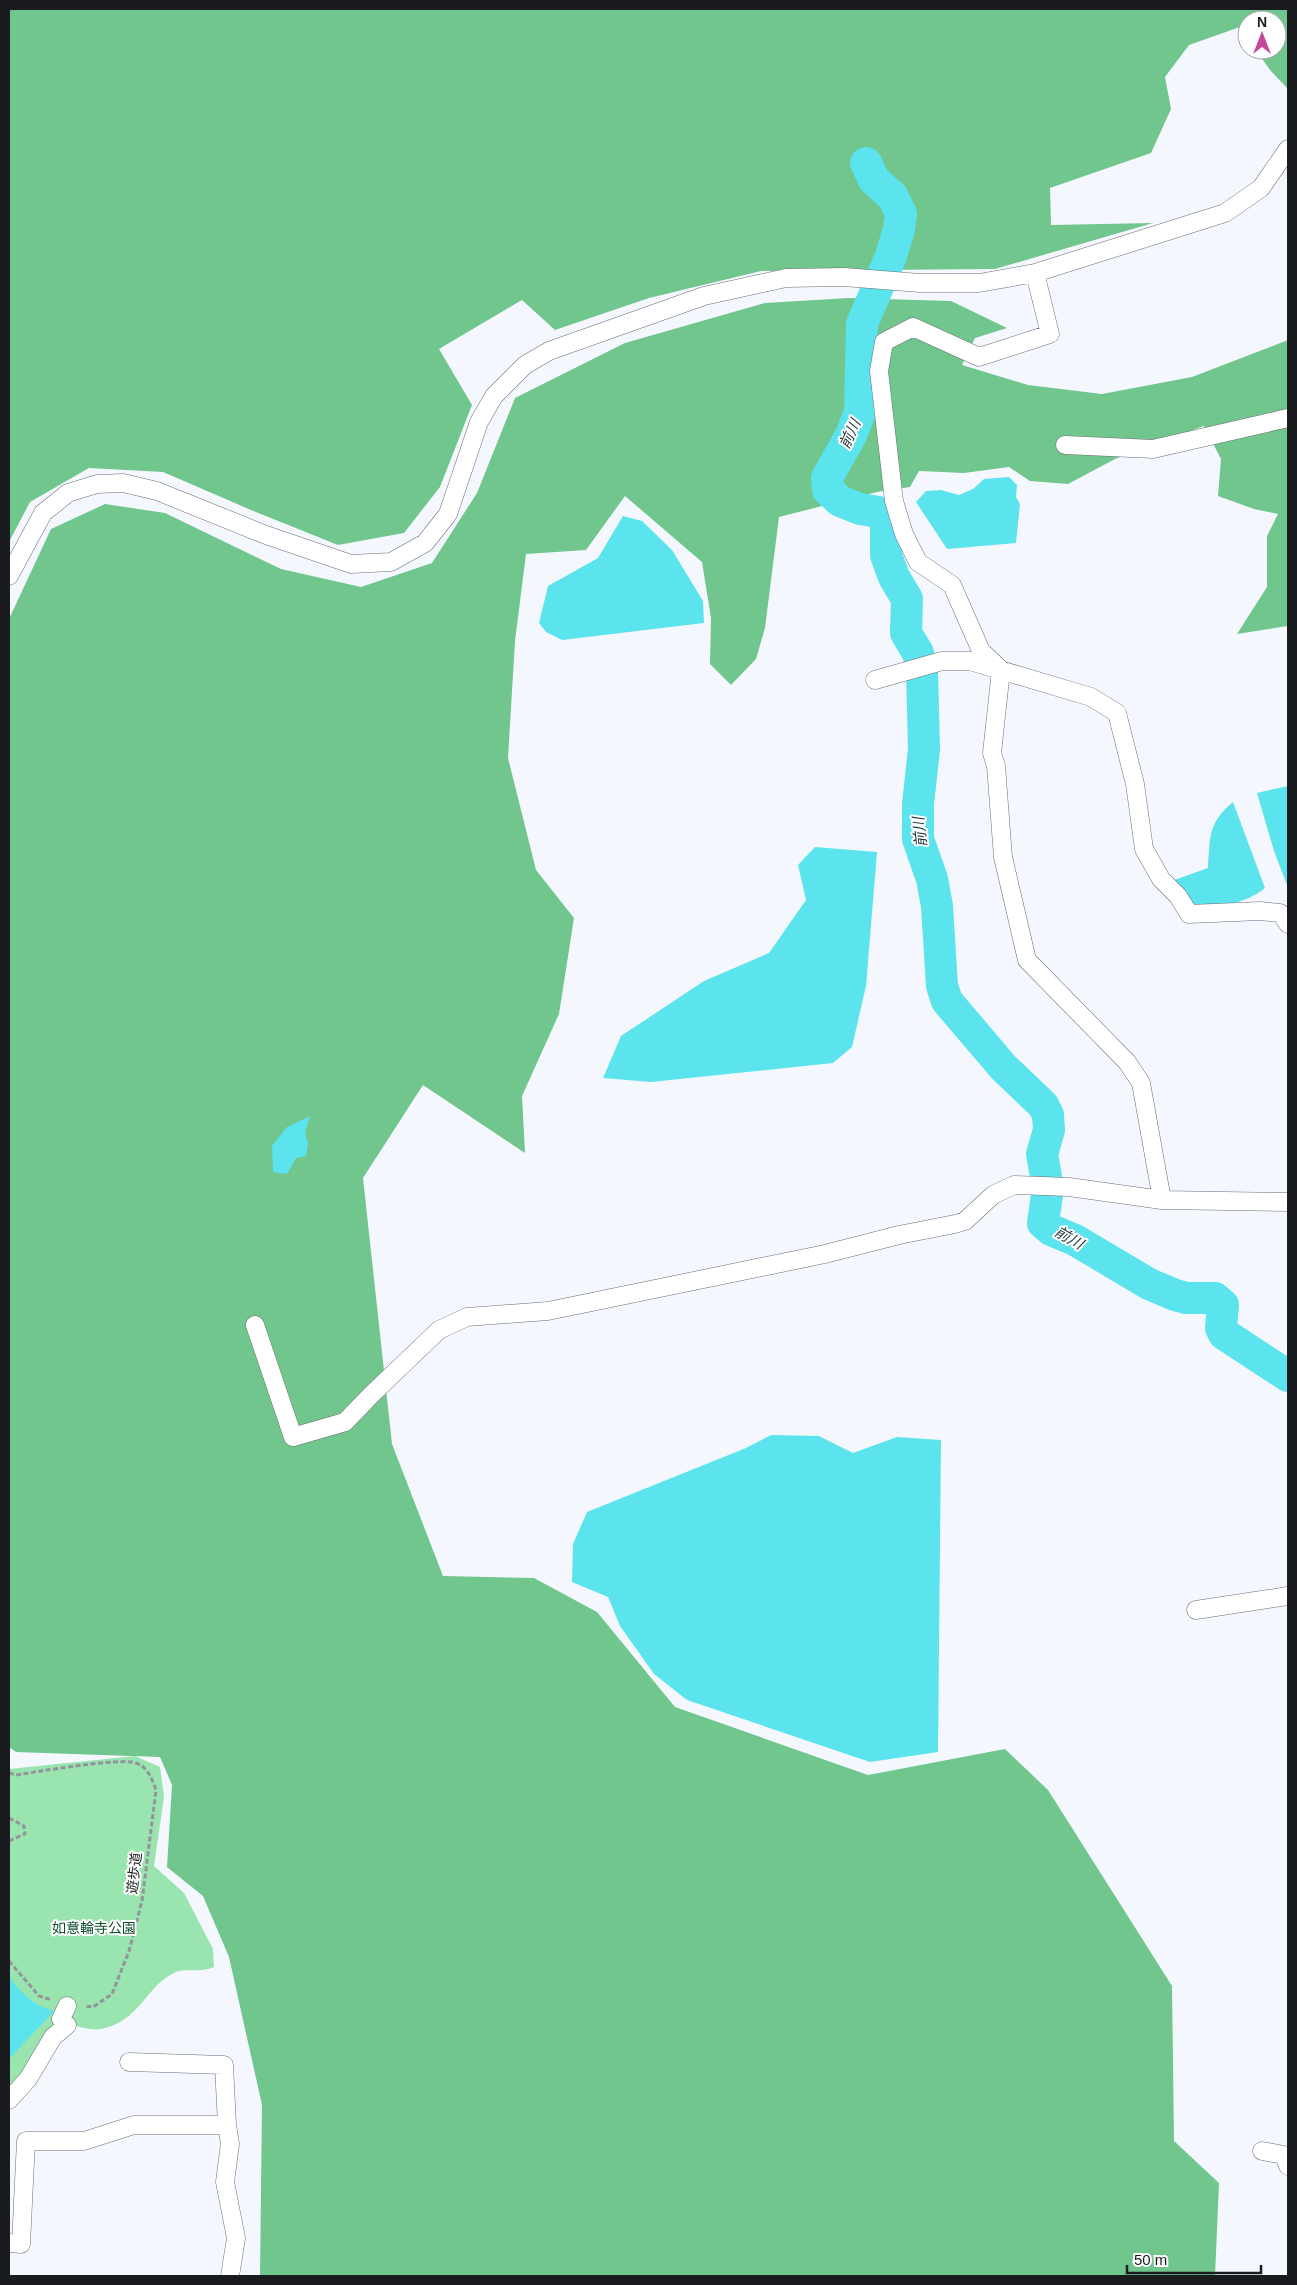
<svg xmlns="http://www.w3.org/2000/svg" width="1297" height="2285" viewBox="0 0 1297 2285" font-family="Helvetica,'Noto Sans JP',sans-serif">
	<style>
		.green { fill: #9ae4b0 }
		.forest { fill: #71c68d }
		.water { fill: #5be3ee }
		.lines { fill: none; stroke-linecap: round; stroke-linejoin: round }
		.river { stroke: #5be3ee; stroke-width: 32 }
		.street-casing { stroke: #6b6e74; stroke-width: 19 }
		.path { stroke: #929599; stroke-width: 3; stroke-dasharray: 5 2.5; stroke-linecap: butt }
		.street { stroke: #fff; stroke-width: 18 }
		.labels { text-anchor: middle; stroke-width: 4; stroke-linejoin: round; paint-order: stroke }
		.street-label { font-size: 14px; fill: #1a1b1e; stroke: #fff }
		.park-label { font-size: 14px; fill: #0d4e2a; stroke: #fff }
		.water-label { font-size: 15px; font-style: italic; fill: #1c3335; stroke: #fff }
	</style>
	<rect width="100%" height="100%" fill="#f4f8fe"/>
	<path class="green" d="M 135,1756 L 160,1767 L 164,1797 L 154,1866 L 184,1893 L 213,1949 L 214,1967 C 201,1973 186,1968 176,1972 C 145,1986 140,2022 101,2029 C 90,2031 74,2025 63,2023 L 9,2103 L 9,1769 Z"/>
	<path class="forest" d="M 9,9 L 1288,9 L 1288,89 L 1270,70 L 1256,50 L 1277,50 L 1277,20 L 1247,20 L 1247,36 L 1240,27 L 1189,45 L 1165,77 L 1171,109 L 1151,153 L 1050,188 L 1051,225 L 1153,223 L 995,269 L 761,271 L 649,298 L 555,330 L 522,300 L 439,349 L 472,405 L 440,487 L 404,533 L 338,545 L 251,510 L 163,472 L 89,468 L 30,502 L 9,542 Z
		M 849,298 L 951,301 L 1007,328 L 975,338 L 962,365 L 1028,385 L 1102,394 L 1192,377 L 1288,340 L 1288,626 L 1237,634 L 1267,587 L 1267,536 L 1278,514 L 1254,509 L 1218,496 L 1221,459 L 1204,426 L 1115,459 L 1068,484 L 1030,481 L 1009,467 L 964,473 L 919,471 L 910,487 L 877,492 L 779,517 L 765,628 L 756,659 L 731,685 L 710,664 L 711,618 L 702,562 L 625,496 L 586,550 L 526,554 L 515,641 L 508,758 L 536,870 L 574,918 L 559,1014 L 522,1096 L 525,1153 L 423,1085 L 363,1178 L 392,1444 L 443,1576 L 534,1578 L 597,1612 L 675,1707 L 868,1775 L 1005,1749 L 1048,1790 L 1172,1986 L 1174,2141 L 1219,2183 L 1215,2276 L 260,2276 L 262,2105 L 229,1957 L 203,1896 L 167,1867 L 172,1785 L 160,1757 L 16,1752 L 9,1747 L 9,619 L 51,529 L 105,504 L 165,513 L 281,569 L 361,587 L 432,563 L 477,493 L 515,398 L 625,343 L 765,303 Z"/>
	<path class="water" d="M 1009,477 L 1017,485 L 1016,497 L 1020,504 L 1016,543 L 947,549 L 916,502 L 926,491 L 941,490 L 959,495 L 973,489 L 984,479 Z
		M 623,516 L 642,521 L 672,550 L 703,601 L 704,623 L 562,640 L 546,632 L 539,623 L 548,586 L 598,558 Z
		M 1288,786 L 1288,888 L 1274,851 L 1257,793 Z
		M 1233,802 L 1265,888 C 1243,906 1216,906 1188,910 L 1166,883 L 1208,868 C 1210,837 1208,823 1233,802 Z
		M 815,847 L 877,852 L 866,986 L 852,1047 L 833,1063 L 651,1082 L 603,1078 L 621,1036 L 704,981 L 769,953 L 806,900 L 798,865 Z
		M 310,1116 L 305,1133 L 308,1143 L 306,1156 L 296,1158 L 287,1174 L 273,1172 L 272,1146 L 287,1127 Z
		M 771,1435 L 819,1436 L 853,1453 L 897,1437 L 941,1440 L 938,1752 L 870,1762 L 687,1700 L 654,1674 L 620,1626 L 608,1597 L 572,1582 L 573,1544 L 587,1512 L 746,1448 Z
		M 9,1977 C 22,1993 33,2006 54,2011 L 9,2059 Z"/>
	<g class="lines">
		<path class="river" d="M 866,163 L 874,180 L 893,197 L 901,214 L 899,229 L 891,256 L 862,324 L 860,412 L 851,435 L 827,478 L 828,490 L 840,501 L 860,509 L 879,512 L 884,517 L 886,528 L 886,555 L 894,577 L 907,599 L 906,633 L 918,653 L 922,671 L 924,749 L 918,804 L 918,839 L 932,879 L 937,906 L 942,986 L 947,1001 L 1004,1068 L 1043,1105 L 1048,1115 L 1049,1130 L 1042,1154 L 1048,1188 L 1043,1223 L 1051,1230 L 1075,1240 L 1149,1284 L 1175,1295 L 1186,1298 L 1215,1298 L 1223,1305 L 1221,1328 L 1224,1334 L 1288,1376"/>
		<g class="street-casing">
			<path id="street" d="M 1035,273 L 1050,334 L 979,357 L 913,327 L 884,342 L 879,371 L 894,501 L 904,534 L 918,562 L 952,585 L 981,651 L 1001,670 L 992,753 L 996,766 L 1003,857 L 1027,960 L 1127,1062 L 1141,1083 L 1162,1200
				M 1065,445 L 1153,449 L 1288,418
				M 9,576 L 43,513 L 68,493 L 97,484 L 123,483 L 157,491 L 266,535 L 351,564 L 391,562 L 425,543 L 448,514 L 479,422 L 494,396 L 525,365 L 549,351 L 704,296 L 786,278 L 844,277 L 920,283 L 979,283 L 1035,273 L 1225,213 L 1261,188 L 1288,149
				M 875,680 L 942,661 L 970,661 L 1091,697 L 1117,713 L 1135,784 L 1144,849 L 1161,879 L 1178,896 L 1189,914 L 1260,911 L 1280,913 L 1288,924
				M 255,1325 L 293,1437 L 345,1422 L 371,1395 L 439,1330 L 467,1317 L 548,1311 L 825,1254 L 899,1235 L 955,1224 L 965,1221 L 993,1195 L 1014,1185 L 1069,1187 L 1162,1200 L 1288,1202
				M 1196,1610 L 1288,1596
				M 129,2062 L 224,2065 L 227,2125 L 230,2144 L 225,2182 L 236,2238 L 230,2276
				M 9,2100 L 28,2079 L 53,2037 L 67,2025 L 61,2019 L 67,2006
				M 1262,2151 L 1284,2155 L 1288,2166
				M 9,2243 L 21,2244 L 26,2141 L 84,2141 L 134,2125 L 227,2125"/>
		</g>
		<path class="path" d="M 9,1773 L 16,1775 C 36,1772 122,1757 136,1763 C 148,1767 152,1779 156,1790 L 142,1901 L 129,1951 L 112,1994 L 93,2007 L 84,2006
			M 9,1818 L 24,1826 L 25,1834 L 9,1841
			M 9,1961 L 39,1996 L 52,2000"/>
		<use href="#street" class="street"/>
	</g>
	<g class="labels">
		<g class="street-label">
			<text transform="translate(134 1873) rotate(-83)" y="5">遊歩道</text>
		</g>
		<g class="park-label">
			<text x="94" y="1933">如意輪寺公園</text>
		</g>
		<g class="water-label">
			<text transform="translate(850 434) rotate(-65)" y="5">前川</text>
			<text transform="translate(920 832) rotate(-96)" y="5">前川</text>
			<text transform="translate(1069 1238) rotate(30)" y="5">前川</text>
		</g>
	</g>
	<rect width="1297" height="2285" fill="none" stroke="#1a1b1e" stroke-width="20"/>
	<g transform="translate(1262 35)"><circle r="24" fill="#ffffff" stroke="#a3a4a5"/>
	<path d="M0-4L9 19L0 12L-9 19Z" fill="#c5499a"/>
	<text y="-8" font-size="14" font-weight="bold" text-anchor="middle" fill="#1a1b1e">N</text>
	</g>
	<path d="M1127 2265v8h134v-8" fill="none" stroke="#1a1b1e" stroke-width="2.5"/>
	<text x="1134" y="2265" font-size="15" fill="#1a1b1e" stroke="#ffffff" stroke-width="4" paint-order="stroke">50 m</text>
</svg>
